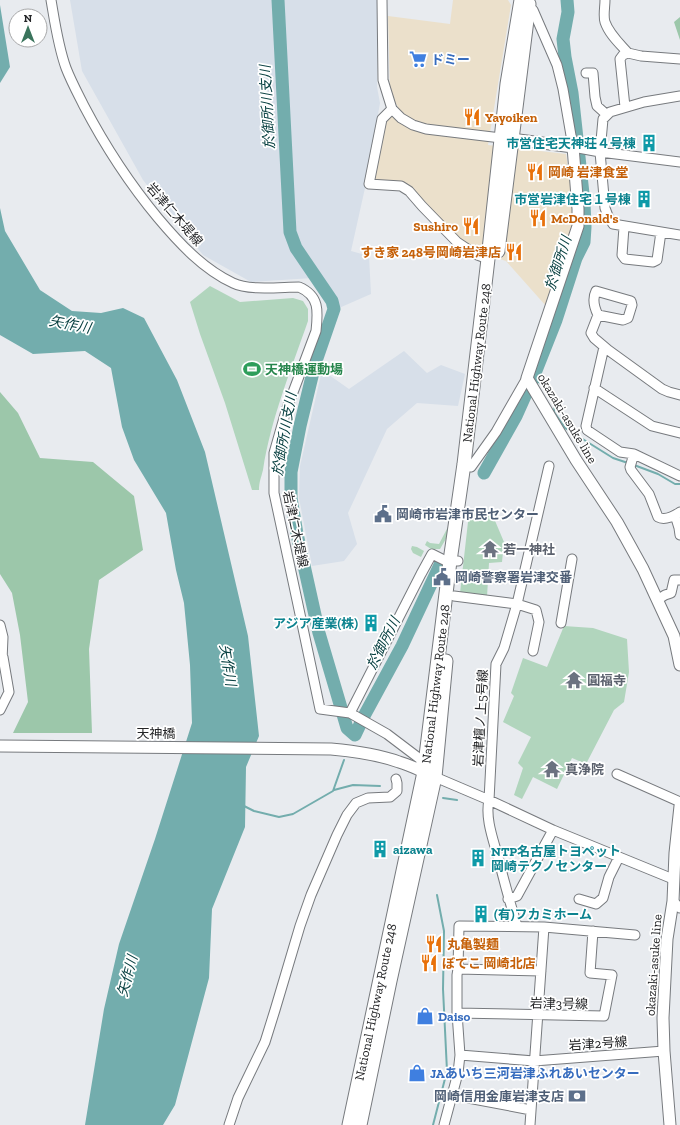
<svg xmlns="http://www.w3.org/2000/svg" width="680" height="1125" viewBox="0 0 680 1125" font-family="'Zilla Slab','Noto Sans JP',serif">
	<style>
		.commercial { fill: #ebe0cb }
		.built { fill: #d7dfe9 }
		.green { fill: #b1d5bd }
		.forest { fill: #9cc7aa }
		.water { fill: #73adad }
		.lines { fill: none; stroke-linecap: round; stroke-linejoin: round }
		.stream { stroke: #73adad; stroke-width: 2 }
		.river { stroke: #73adad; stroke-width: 13 }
		.minor-casing { stroke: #777a7e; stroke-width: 11 }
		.major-casing { stroke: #777a7e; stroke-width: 13 }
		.highway-casing { stroke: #777a7e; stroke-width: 15 }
		.minor { stroke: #fff; stroke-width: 9 }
		.major { stroke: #fff; stroke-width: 11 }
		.highway { stroke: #fff; stroke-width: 13 }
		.labels { text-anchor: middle; stroke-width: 3.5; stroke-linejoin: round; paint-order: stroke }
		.shop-label { font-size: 13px; font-weight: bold; fill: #366cbe; stroke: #fff; text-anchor: start }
		.food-label { font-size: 13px; font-weight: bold; fill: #c56008; stroke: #fff; text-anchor: start }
		.culture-label { font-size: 13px; font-weight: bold; fill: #0d838f; stroke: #fff; text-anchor: end }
		.street-label { font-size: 13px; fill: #242527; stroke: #fff }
		.leisure-label { font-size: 13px; font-weight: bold; fill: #27864d; stroke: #fff; text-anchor: start }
		.service-label { font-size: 13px; font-weight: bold; fill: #4e5e75; stroke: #fff; text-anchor: start }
		.worship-label { font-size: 13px; font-weight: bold; fill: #5b616d; stroke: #fff; text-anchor: start }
		.water-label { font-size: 14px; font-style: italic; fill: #094142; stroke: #fff }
	</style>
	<rect width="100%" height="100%" fill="#e8ebef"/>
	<path class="commercial" d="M 453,0 L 508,0 L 511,5 L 488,145 L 566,154 L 575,215 L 571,230 L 546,306 L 506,261 L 475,251 L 459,240 L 410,188 L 374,181 L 384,120 L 398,107 L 390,94 L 388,16 L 450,24 Z"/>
	<path class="built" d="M 70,0 L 377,0 L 377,87 L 380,103 L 365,188 L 351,251 L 369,256 L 371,294 L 339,308 L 313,278 L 251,282 L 203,255 L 143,180 L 82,71 Z
		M 404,351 L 427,373 L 441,365 L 465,374 L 458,406 L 417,403 L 387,429 L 348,513 L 357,544 L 344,561 L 312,566 L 299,498 L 300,466 L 322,370 L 349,389 Z"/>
	<path class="green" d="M 210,286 L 240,302 L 293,298 L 303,301 L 308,309 L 308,321 C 291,370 271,418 263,470 C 261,478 259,482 259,490 L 252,490 L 225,403 L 200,334 L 190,302 Z
		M 469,513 L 493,516 L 504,542 L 502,562 L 489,563 L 487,597 L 460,593 Z
		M 449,525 L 447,537 L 440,549 L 431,549 L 425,545 L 427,541 L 430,543 L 439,544 Z
		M 412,546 L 417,547 L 424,551 L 421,557 L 413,553 L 411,549 Z
		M 564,626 L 593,628 L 627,639 L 629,672 L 624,702 L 614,710 L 586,764 L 572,758 L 557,789 L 533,777 L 522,799 L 514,795 L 523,768 L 518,763 L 531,737 L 503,722 L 514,696 L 511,693 L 523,658 L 547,667 Z"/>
	<path class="forest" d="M 680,17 L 680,40 L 674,22 Z
		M 0,392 L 18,413 L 40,458 L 93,462 L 134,496 L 143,550 L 99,580 L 89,649 L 92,733 L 13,733 L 28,702 L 20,635 L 12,593 L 0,574 Z"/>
	<path class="water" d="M 0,5 L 10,67 L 0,83 Z
		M 0,208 L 5,231 L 40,290 L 72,311 L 101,313 L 123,308 L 144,318 L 177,380 L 205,452 L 248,636 L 259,736 L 246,767 L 245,827 L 212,909 L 209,978 L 175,1105 L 163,1125 L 85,1125 L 104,1009 L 119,944 L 155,839 L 192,723 L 190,665 L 184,603 L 176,570 L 166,513 L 134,460 L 122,427 L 111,368 L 85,351 L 33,354 L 0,335 Z"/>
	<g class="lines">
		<path class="stream" d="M 533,378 L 545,387 L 555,403 L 554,412 L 565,428 L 613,458 L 628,463
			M 634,465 L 658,474 L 675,484 L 680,484
			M 353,740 L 355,735
			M 334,790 L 353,785 L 380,786
			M 443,798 L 457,800
			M 244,806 L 254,811 L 279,817 L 293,814 L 333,791 L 344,760
			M 433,1125 L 447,1071 L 443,989 L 444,931 L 437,895"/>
		<path class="river" d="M 278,0 L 290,232 L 296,248 L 332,301 L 334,309 L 315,364 L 300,426 L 291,472 L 291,498 L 297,534 L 319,633 L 347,728 L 355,735 L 364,716 L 402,646 L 440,565
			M 484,473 L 516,416 L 533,378 L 556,320 L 576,258 L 584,242 L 585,227 L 584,203 L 572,93 L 565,57 L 563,39 L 568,12 L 567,0"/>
		<g class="minor-casing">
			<path id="minor" d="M 51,0 C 55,23 58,46 66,68 C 71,81 78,94 84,106 C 105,146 129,183 158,218 C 179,243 203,269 233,283 C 249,291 281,287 299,287 C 320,296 318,312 316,331 L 286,411 L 274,453 L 274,493 L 297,600 L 320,709 L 350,713 L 387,734 L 420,759 L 423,769
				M 382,0 L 383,80 L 392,109 L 401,118 L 413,125 L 426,129 L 501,138
				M 605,0 C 605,7 603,16 605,22 C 609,34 620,44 628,53 L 623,55 L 620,59 L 625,107
				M 533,10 L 557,65 L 563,89 L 573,147 L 600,152 L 680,162
				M 628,53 L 641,56 L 680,59
				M 586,73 L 593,73 L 595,97 L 597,106 L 607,115
				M 680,96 L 644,102 L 610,112 L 603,119 L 600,152 L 605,208 L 608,216 L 613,224 L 680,235
				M 392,109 L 382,119 L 369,184 L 401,186 L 409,191 L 422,206 L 457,242 L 475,254 L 488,259
				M 624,227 L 622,255 L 625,259 L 653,262 L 657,260 L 661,232
				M 598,315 L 623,320 L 628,318 L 632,305 L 631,301 L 596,291 C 592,299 594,307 598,315 L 591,333 L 594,338 L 607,349
				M 594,388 L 652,426 L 680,433
				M 680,395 L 669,392 L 662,389 L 604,347 L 586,426 L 587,430 L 620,452 L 634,454 L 680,476
				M 634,454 L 630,467 L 631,470 L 649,494 L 658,517 C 665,521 674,516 680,512
				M 471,467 L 496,432 L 527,378
				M 675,515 L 679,528 L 680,535
				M 454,596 L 517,604 L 536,610 L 539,622 L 533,651
				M 657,600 L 665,595 L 671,593 L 674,580 L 680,580
				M 561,623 L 572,559
				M 0,625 L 3,637 L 2,661
				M 0,710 L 9,692 L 3,657
				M 350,713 L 421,574 L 432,554 L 446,561 L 458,561
				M 617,774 L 680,802
				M 435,777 L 489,800 L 553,830 L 673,879
				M 508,899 L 517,896 L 553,830
				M 579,899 L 596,904 L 603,898 L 609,877 L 619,857
				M 673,901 L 680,908
				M 517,926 C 510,903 504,881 498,857 C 493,839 485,818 489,800 L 496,664 L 504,648 L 517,604 L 549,466
				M 458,969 L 541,971
				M 457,1013 L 604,1016 L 612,975 L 590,973 L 593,931
				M 460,1055 L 534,1061 L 664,1051
				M 452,1095 L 531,1110
				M 229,1125 L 238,1098 L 265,1042 L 275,1010 L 300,926 L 311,895 L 337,835 L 347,815 L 356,803 L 368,798 L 390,797 L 397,791 L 397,783 L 396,779
				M 444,1125 L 458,1073 L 460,1055 L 457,1013 L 457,975 L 458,969 L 459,926 L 544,927 L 635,935
				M 530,1125 L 544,927"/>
		</g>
		<g class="major-casing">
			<path id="major" d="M 504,138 L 573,147 L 578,209 L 578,226 L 527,378 L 576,460 L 617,522 L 643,569 L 674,636 L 680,665
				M 0,746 L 331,749 C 354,751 377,754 399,762 C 410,765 421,771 431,775
				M 670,1125 L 664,1051 L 663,1018 L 667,939 L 673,901 L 675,853 L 680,806"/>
		</g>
		<g class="highway-casing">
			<path id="highway" d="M 498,251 L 529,4
				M 349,1125 L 424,772 L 450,561 L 464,464 L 488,259 L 507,84 L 521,0
				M 360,1125 L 390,981 L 435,777 L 446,661"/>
		</g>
		<use href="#minor" class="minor"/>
		<use href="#major" class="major"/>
		<use href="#highway" class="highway"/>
	</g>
	<defs>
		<g id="supermarket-bare" transform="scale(1.38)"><path d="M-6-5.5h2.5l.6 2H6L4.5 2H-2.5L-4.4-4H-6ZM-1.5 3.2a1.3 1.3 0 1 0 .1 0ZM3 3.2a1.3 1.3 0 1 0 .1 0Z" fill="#3f7fe0" stroke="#fff" stroke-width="2.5" paint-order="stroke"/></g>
		<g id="restaurant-bare" transform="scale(1.38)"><path d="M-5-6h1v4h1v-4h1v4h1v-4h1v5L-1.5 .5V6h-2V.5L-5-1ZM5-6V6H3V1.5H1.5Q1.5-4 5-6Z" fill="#e8710a" stroke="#fff" stroke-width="2.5" paint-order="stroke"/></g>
		<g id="building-bare" transform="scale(1.38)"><path d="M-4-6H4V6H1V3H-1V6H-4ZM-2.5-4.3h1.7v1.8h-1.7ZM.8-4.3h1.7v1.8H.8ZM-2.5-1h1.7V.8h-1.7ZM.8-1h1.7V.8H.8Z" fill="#0f9aa8" stroke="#fff" stroke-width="2.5" paint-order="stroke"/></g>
		<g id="stadium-bare" transform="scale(1.38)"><path d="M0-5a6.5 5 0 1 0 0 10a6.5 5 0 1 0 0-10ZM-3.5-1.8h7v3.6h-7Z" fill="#2e9e5b" stroke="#fff" stroke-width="2.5" paint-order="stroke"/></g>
		<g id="civic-bare" transform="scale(1.38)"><path d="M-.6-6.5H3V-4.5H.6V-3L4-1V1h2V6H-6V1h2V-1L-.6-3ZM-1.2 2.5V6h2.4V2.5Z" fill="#5c6f8a" stroke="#fff" stroke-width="2.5" paint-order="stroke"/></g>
		<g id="temple-bare" transform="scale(1.38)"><path d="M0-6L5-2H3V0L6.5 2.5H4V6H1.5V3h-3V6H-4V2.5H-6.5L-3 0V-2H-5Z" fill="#6b7280" stroke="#fff" stroke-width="2.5" paint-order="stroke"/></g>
		<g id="shop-bare" transform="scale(1.38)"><path d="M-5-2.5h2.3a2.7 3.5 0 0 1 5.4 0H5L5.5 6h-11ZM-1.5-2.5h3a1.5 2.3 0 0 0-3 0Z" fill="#3f7fe0" stroke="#fff" stroke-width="2.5" paint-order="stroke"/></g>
		<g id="bank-bare" transform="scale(1.38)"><path d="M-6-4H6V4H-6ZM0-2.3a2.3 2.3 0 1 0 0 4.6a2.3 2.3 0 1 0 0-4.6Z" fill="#5c6f8a" stroke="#fff" stroke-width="2.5" paint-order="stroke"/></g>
	</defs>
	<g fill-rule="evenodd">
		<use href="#supermarket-bare" x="418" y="59"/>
		<use href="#restaurant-bare" x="472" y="117"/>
		<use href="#building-bare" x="649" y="143"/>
		<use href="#restaurant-bare" x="535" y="172"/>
		<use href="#building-bare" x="644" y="199"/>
		<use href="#restaurant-bare" x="538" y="218"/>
		<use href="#restaurant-bare" x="471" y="226"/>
		<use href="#restaurant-bare" x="514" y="252"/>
		<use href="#stadium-bare" x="252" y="369"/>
		<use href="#civic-bare" x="383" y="514"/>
		<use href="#temple-bare" x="490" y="549"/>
		<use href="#civic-bare" x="442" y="577"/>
		<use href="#building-bare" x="371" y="623"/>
		<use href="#temple-bare" x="574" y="680"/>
		<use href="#temple-bare" x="552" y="769"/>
		<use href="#building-bare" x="380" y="849"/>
		<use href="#building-bare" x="478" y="858"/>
		<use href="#building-bare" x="481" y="914"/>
		<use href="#restaurant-bare" x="434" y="944"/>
		<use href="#restaurant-bare" x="429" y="963"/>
		<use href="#shop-bare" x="425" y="1016"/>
		<use href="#shop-bare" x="417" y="1073"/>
		<use href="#bank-bare" x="577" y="1096"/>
	</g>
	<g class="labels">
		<g class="shop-label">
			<text x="431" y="64">ドミー</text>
			<text x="438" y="1021">Daiso</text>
			<text x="430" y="1078">JAあいち三河岩津ふれあいセンター</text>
		</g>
		<g class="food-label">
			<text x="485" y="122">Yayoiken</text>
			<text x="548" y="177">岡崎 岩津食堂</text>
			<text x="551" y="223">McDonald's</text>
			<text x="458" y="231" text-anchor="end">Sushiro</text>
			<text x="501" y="257" text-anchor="end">すき家 248号岡崎岩津店</text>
			<text x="447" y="949">丸亀製麺</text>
			<text x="442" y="968">ぼてこ 岡崎北店</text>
		</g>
		<g class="culture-label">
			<text x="636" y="148">市営住宅天神荘４号棟</text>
			<text x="631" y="204">市営岩津住宅１号棟</text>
			<text x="358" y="628">アジア産業(株)</text>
			<text x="393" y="854" text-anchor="start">aizawa</text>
			<text x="491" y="856" text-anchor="start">NTP名古屋トヨペット<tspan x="491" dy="15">岡崎テクノセンター</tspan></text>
			<text x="494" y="919" text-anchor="start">(有)フカミホーム</text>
		</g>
		<g class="street-label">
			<text transform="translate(175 214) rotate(49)" y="5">岩津仁木堤線</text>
			<text transform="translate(476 363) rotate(-83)" y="5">National Highway Route 248</text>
			<text transform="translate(568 418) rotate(59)" y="5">okazaki-asuke line</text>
			<text transform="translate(296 529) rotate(78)" y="5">岩津仁木堤線</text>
			<text transform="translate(435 684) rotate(-83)" y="5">National Highway Route 248</text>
			<text transform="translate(480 718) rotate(-87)" y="5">岩津檀ノ上5号線</text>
			<text x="156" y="738">天神橋</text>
			<text transform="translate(653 965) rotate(-86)" y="5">okazaki-asuke line</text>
			<text transform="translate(375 1002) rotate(-78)" y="5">National Highway Route 248</text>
			<text transform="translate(559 1003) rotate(1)" y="5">岩津3号線</text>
			<text transform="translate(598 1043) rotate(-4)" y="5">岩津2号線</text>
		</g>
		<g class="leisure-label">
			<text x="265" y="374">天神橋運動場</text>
		</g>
		<g class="service-label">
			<text x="396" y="519">岡崎市岩津市民センター</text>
			<text x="455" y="582">岡崎警察署岩津交番</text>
			<text x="564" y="1101" text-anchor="end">岡崎信用金庫岩津支店</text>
		</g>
		<g class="worship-label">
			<text x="503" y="554">若一神社</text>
			<text x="587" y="685">圓福寺</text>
			<text x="565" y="774">真浄院</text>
		</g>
		<g class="water-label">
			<text transform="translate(267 107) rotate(-93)" y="5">於御所川支川</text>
			<text transform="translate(558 263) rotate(-72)" y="5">於御所川</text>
			<text transform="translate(70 324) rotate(11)" y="5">矢作川</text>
			<text transform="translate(284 434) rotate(-80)" y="5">於御所川支川</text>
			<text transform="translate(383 643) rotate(-63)" y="5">於御所川</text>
			<text transform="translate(228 665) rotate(81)" y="5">矢作川</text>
			<text transform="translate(127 976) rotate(-75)" y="5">矢作川</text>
		</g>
	</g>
	<g transform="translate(28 28)"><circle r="19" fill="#ffffff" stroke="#a7a8a9"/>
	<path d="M0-3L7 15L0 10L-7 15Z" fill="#3a745c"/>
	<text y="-6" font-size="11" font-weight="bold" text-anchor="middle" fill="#242527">N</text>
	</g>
</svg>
